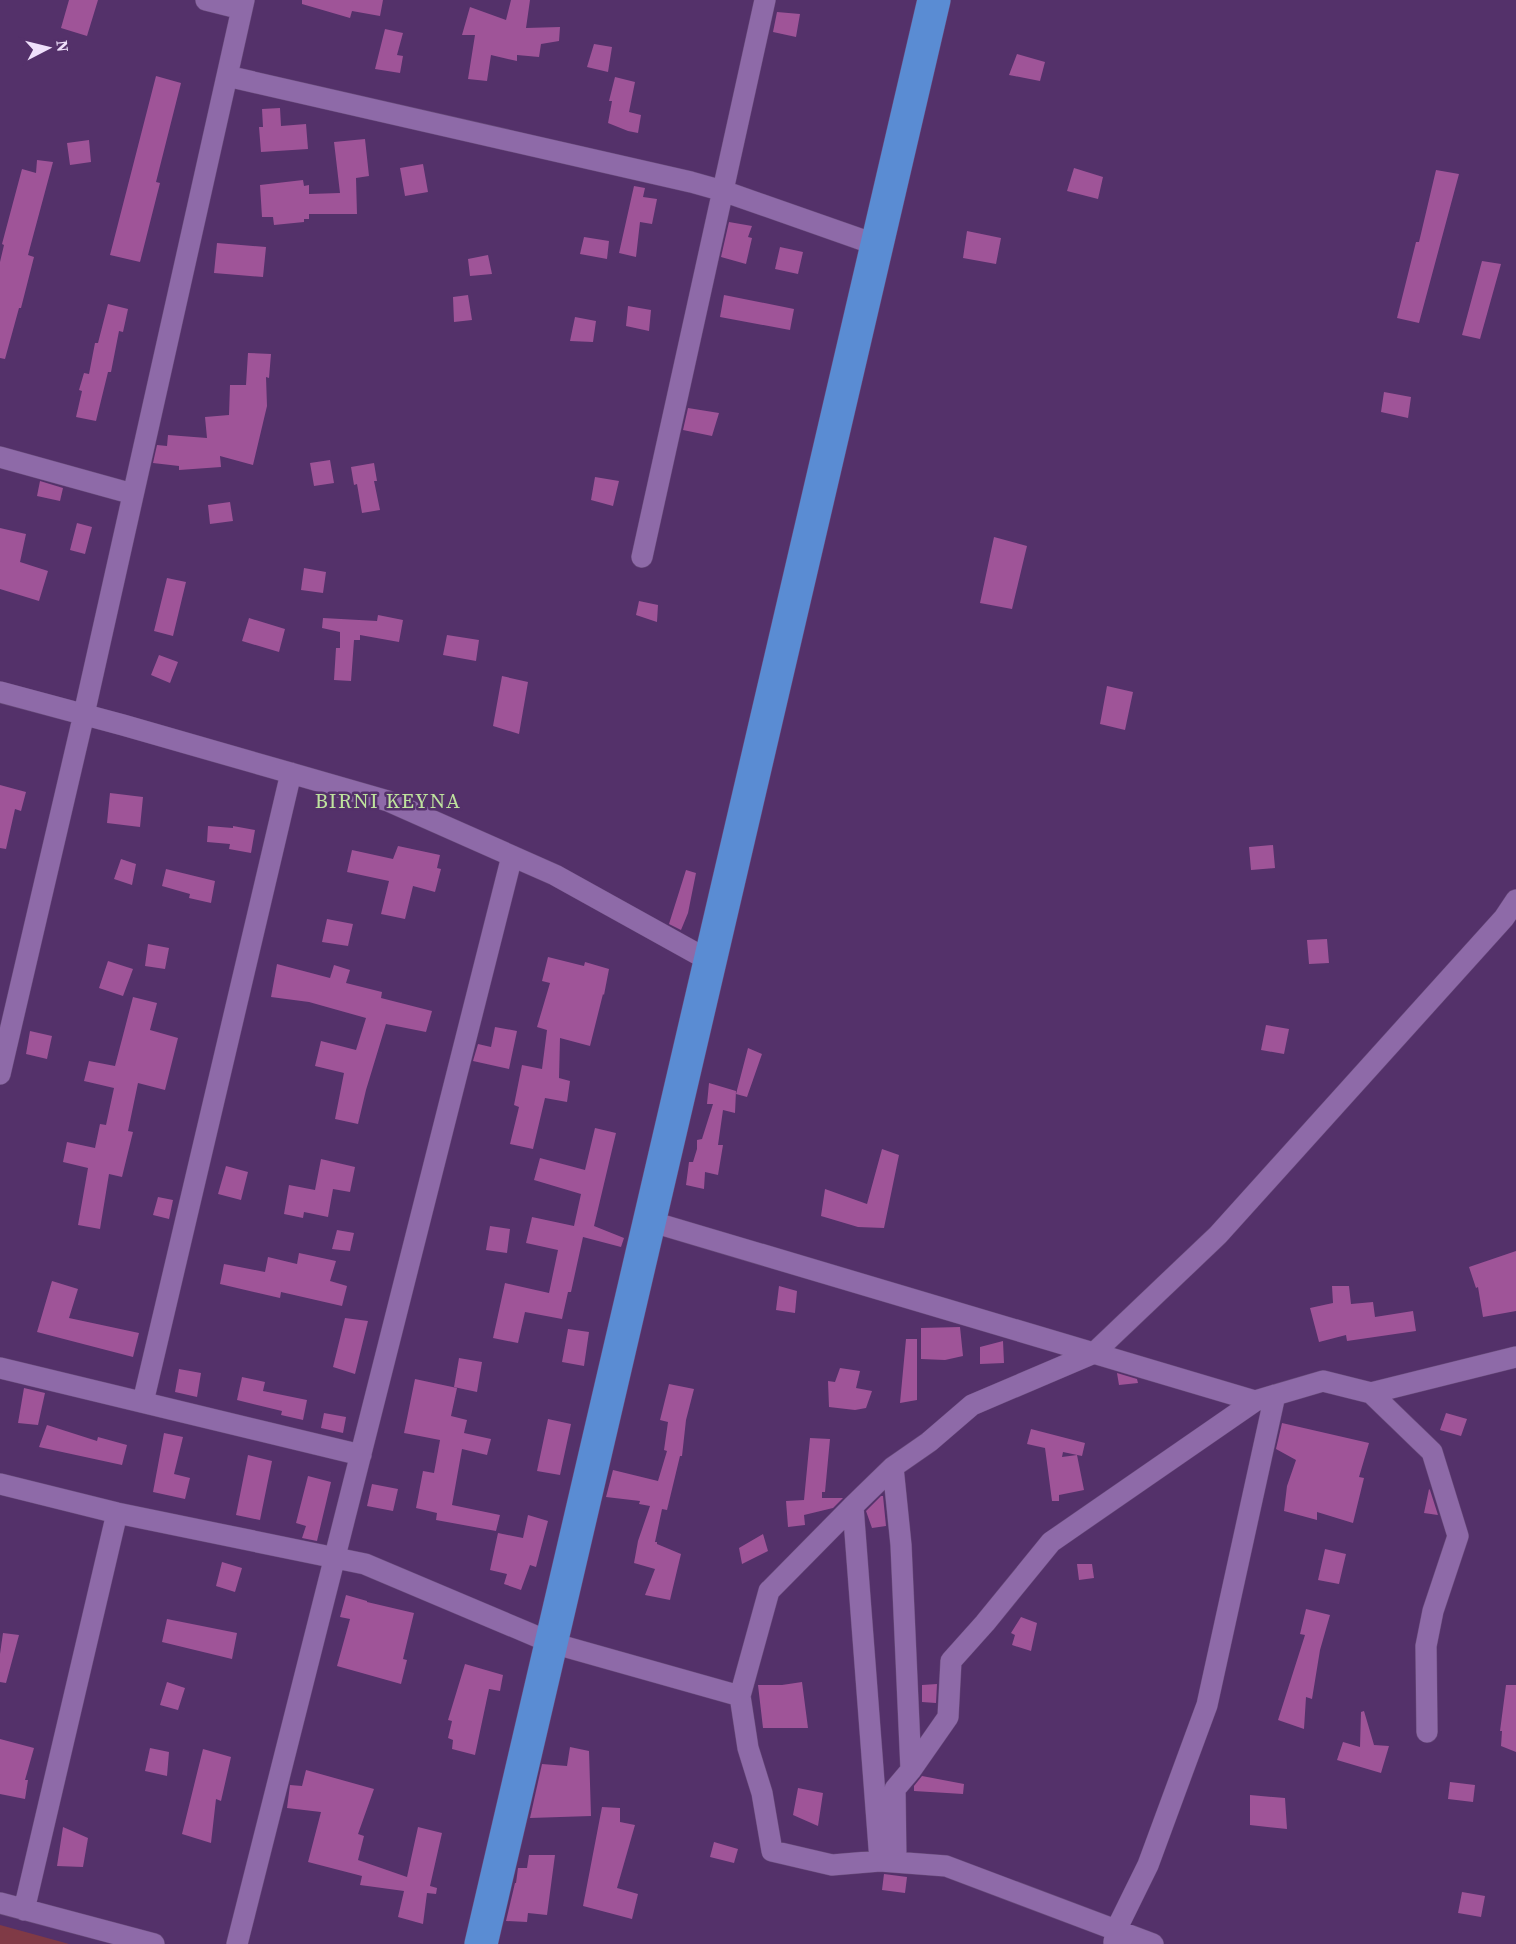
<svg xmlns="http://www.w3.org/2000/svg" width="1516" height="1944" viewBox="0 0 1516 1944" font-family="'Source Serif 4',serif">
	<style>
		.green { fill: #803a46 }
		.building { fill: #9f5498 }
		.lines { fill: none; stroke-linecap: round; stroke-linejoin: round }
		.minor-casing { stroke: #684b7a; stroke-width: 22 }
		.trunk-casing { stroke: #684b7a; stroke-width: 34 }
		.minor { stroke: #8e6aa8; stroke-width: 21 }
		.trunk { stroke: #5a8cd3; stroke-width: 33 }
		.labels { text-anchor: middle; stroke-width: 5; stroke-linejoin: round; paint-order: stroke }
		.quarter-label { font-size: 21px; letter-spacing: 1.5px; fill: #bfe39e; stroke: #54316a }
	</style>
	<rect width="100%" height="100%" fill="#54316a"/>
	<path class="green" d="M 0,1925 L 69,1944 L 0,1944 Z"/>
	<path class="building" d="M 69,0 L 98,0 L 87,36 L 61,28 Z
		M 302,0 L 383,0 L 380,16 L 352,11 L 350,18 L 302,4 Z
		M 511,0 L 530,0 L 526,28 L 560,27 L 559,41 L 541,44 L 539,57 L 517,55 L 517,61 L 491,55 L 487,81 L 468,79 L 475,35 L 462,35 L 470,7 L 506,20 Z
		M 777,12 L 800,14 L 796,37 L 773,32 Z
		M 385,29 L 403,33 L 397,55 L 403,56 L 400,73 L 375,69 Z
		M 594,44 L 612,47 L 608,72 L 587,67 Z
		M 1017,54 L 1045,62 L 1040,81 L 1009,75 Z
		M 156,76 L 181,83 L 156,182 L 160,183 L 140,262 L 110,255 Z
		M 615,77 L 635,82 L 629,112 L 641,115 L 638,133 L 628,131 L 608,123 L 612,101 L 609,101 Z
		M 280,108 L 281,126 L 306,124 L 308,149 L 261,152 L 259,127 L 263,127 L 262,109 Z
		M 365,139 L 369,176 L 356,178 L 357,214 L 309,214 L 309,219 L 304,219 L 304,222 L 274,225 L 273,217 L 262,217 L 260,185 L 303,180 L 304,186 L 309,185 L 309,194 L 340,193 L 334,142 Z
		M 89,140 L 91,162 L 70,165 L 67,143 Z
		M 37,160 L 53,162 L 28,255 L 34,257 L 21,308 L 19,308 L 5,359 L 0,358 L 0,262 L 4,245 L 2,244 L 22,169 L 36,173 Z
		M 423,164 L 428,192 L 405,196 L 400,168 Z
		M 1074,168 L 1103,177 L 1098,199 L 1067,191 Z
		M 1436,170 L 1459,174 L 1419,323 L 1397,318 L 1416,242 L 1419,242 Z
		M 634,186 L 645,188 L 643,197 L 657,199 L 652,224 L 640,222 L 636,257 L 619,253 Z
		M 729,222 L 752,226 L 748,237 L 752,238 L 746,264 L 721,257 Z
		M 967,231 L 1001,238 L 996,264 L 963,258 Z
		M 584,237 L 609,241 L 607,259 L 580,254 Z
		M 217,243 L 266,247 L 263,277 L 214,273 Z
		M 780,247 L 803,252 L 798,274 L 775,269 Z
		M 488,255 L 492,274 L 470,276 L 468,259 Z
		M 1482,261 L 1501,264 L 1480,339 L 1462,335 Z
		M 468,295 L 472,320 L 454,322 L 453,297 Z
		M 724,295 L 794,309 L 790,330 L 720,317 Z
		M 108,304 L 128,309 L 123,332 L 119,331 L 111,372 L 108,372 L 96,421 L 76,417 L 82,391 L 79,390 L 84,373 L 89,374 L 95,343 L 98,343 Z
		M 628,306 L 651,310 L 649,331 L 626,326 Z
		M 575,317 L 596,321 L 593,342 L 570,341 Z
		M 248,353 L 271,354 L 269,378 L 266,377 L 267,406 L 253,465 L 220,456 L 221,467 L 179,470 L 179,466 L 153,463 L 157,445 L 167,446 L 168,435 L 207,438 L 205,417 L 229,415 L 230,385 L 246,385 Z
		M 1384,392 L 1411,397 L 1408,418 L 1381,412 Z
		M 688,408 L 719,413 L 712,436 L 683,430 Z
		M 330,460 L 334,483 L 314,486 L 310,463 Z
		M 374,463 L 377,481 L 374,481 L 380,510 L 362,513 L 357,484 L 354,485 L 351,467 Z
		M 595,477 L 619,481 L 613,506 L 591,500 Z
		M 40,481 L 63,488 L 60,501 L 37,496 Z
		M 230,502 L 233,521 L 210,524 L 208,505 Z
		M 77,523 L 92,527 L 85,554 L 70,550 Z
		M 0,528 L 26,534 L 20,562 L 48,571 L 39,601 L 0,589 Z
		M 994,537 L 1027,546 L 1012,609 L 980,603 Z
		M 304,568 L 326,572 L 323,593 L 301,590 Z
		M 167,578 L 186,582 L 173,636 L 154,631 Z
		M 639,601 L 658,605 L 657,622 L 636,615 Z
		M 378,615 L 403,620 L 399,642 L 360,635 L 360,640 L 354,640 L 351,681 L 334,680 L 336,648 L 340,648 L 340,632 L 322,628 L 323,618 L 377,621 Z
		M 249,618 L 285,629 L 279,652 L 242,641 Z
		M 447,635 L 479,640 L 476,661 L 443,655 Z
		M 159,655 L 178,662 L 170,683 L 151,675 Z
		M 502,676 L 528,682 L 519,734 L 493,726 Z
		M 1107,686 L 1133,692 L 1125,730 L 1100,724 Z
		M 0,785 L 26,792 L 21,811 L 15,809 L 6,849 L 0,848 Z
		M 110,793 L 143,797 L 140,827 L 107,823 Z
		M 208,826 L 233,828 L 233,826 L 255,830 L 251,853 L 229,849 L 230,844 L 207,842 Z
		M 1273,845 L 1275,868 L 1251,870 L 1249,847 Z
		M 398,846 L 440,855 L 437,868 L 441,869 L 435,892 L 413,886 L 405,919 L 381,914 L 389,881 L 347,872 L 352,850 L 393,859 Z
		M 121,859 L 136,864 L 132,885 L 114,879 Z
		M 166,869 L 215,881 L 211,903 L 189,898 L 190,894 L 162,886 Z
		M 686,870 L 696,873 L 688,913 L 681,930 L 669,924 Z
		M 327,919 L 353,924 L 348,946 L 322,942 Z
		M 1327,939 L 1329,963 L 1309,964 L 1307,940 Z
		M 148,944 L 169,948 L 165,969 L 145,966 Z
		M 548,957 L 584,966 L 585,962 L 609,969 L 604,995 L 603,994 L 590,1046 L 560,1038 L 559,1078 L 570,1081 L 567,1102 L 545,1098 L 533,1149 L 510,1144 L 519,1107 L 514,1105 L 522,1065 L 542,1069 L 547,1030 L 537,1027 L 550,983 L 542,981 Z
		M 108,961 L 133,969 L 123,996 L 99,988 Z
		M 277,964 L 330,978 L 334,965 L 350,970 L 346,983 L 382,992 L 381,998 L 432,1011 L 426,1032 L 386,1024 L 366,1090 L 358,1124 L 335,1119 L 344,1073 L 315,1066 L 321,1041 L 356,1050 L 366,1018 L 309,1002 L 271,997 Z
		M 133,997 L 157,1003 L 150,1030 L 178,1038 L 165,1090 L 138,1083 L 128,1131 L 133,1132 L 122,1177 L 109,1174 L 100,1229 L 78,1225 L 88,1168 L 63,1162 L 67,1142 L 95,1148 L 100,1124 L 106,1125 L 114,1088 L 84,1081 L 89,1061 L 115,1066 Z
		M 1266,1025 L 1289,1029 L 1284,1054 L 1261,1050 Z
		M 495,1027 L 517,1031 L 509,1069 L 473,1061 L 478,1044 L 491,1047 Z
		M 30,1031 L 52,1036 L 47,1059 L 26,1054 Z
		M 748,1048 L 762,1054 L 747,1097 L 736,1094 Z
		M 709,1083 L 736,1091 L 735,1113 L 723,1110 L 718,1145 L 723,1145 L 718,1175 L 705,1172 L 704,1189 L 686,1185 L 689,1162 L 693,1162 L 697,1149 L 697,1140 L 702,1139 L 713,1104 L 707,1104 Z
		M 595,1128 L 616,1133 L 594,1226 L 624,1238 L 621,1247 L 583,1237 L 571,1292 L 568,1292 L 562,1319 L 525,1312 L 518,1343 L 493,1338 L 505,1283 L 549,1293 L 558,1250 L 526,1243 L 532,1217 L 574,1226 L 581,1194 L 534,1180 L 540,1158 L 585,1170 Z
		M 882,1149 L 899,1155 L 884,1228 L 858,1227 L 821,1216 L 825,1189 L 867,1204 Z
		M 321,1159 L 355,1167 L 350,1192 L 333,1189 L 328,1217 L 304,1212 L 303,1218 L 284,1214 L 289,1185 L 315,1190 Z
		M 226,1166 L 248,1172 L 241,1200 L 218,1194 Z
		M 158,1197 L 173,1200 L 169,1219 L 153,1215 Z
		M 490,1226 L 510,1229 L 507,1253 L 486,1250 Z
		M 337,1230 L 354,1233 L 350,1251 L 332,1249 Z
		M 1516,1251 L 1516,1311 L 1483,1317 L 1478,1287 L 1476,1288 L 1469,1267 Z
		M 299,1253 L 336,1261 L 330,1281 L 347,1286 L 342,1306 L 281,1292 L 280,1298 L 220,1284 L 224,1264 L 265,1272 L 268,1257 L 297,1264 Z
		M 52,1281 L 78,1289 L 69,1318 L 139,1333 L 133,1357 L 37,1332 Z
		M 779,1286 L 797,1291 L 795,1313 L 776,1310 Z
		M 1332,1286 L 1349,1286 L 1351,1304 L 1373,1302 L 1375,1317 L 1413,1311 L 1416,1331 L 1347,1341 L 1346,1335 L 1319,1342 L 1310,1308 L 1333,1303 Z
		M 345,1318 L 368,1321 L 355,1374 L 333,1367 Z
		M 960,1327 L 963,1356 L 945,1360 L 921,1359 L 921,1328 Z
		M 568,1329 L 589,1332 L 584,1366 L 562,1362 Z
		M 906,1339 L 917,1339 L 917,1400 L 900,1403 Z
		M 1003,1341 L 1004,1363 L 980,1364 L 980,1347 Z
		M 459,1358 L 482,1362 L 477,1392 L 454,1387 Z
		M 840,1368 L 860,1371 L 856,1388 L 872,1391 L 866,1408 L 855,1410 L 829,1407 L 828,1381 L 835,1382 Z
		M 179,1369 L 201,1373 L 197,1397 L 175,1392 Z
		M 1117,1373 L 1137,1379 L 1138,1383 L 1119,1385 Z
		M 242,1377 L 265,1382 L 263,1391 L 307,1400 L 303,1420 L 281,1415 L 282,1411 L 237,1400 Z
		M 415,1379 L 457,1388 L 451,1416 L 467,1420 L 464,1433 L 491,1439 L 487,1455 L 462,1449 L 452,1505 L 500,1515 L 496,1531 L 436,1520 L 437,1513 L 416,1508 L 423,1471 L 434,1473 L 440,1440 L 404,1433 Z
		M 669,1384 L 694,1389 L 686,1420 L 682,1456 L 680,1456 L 667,1510 L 662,1509 L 655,1542 L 657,1542 L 657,1544 L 681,1554 L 670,1600 L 645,1595 L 655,1569 L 634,1563 L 638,1541 L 650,1506 L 639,1504 L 640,1501 L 606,1497 L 613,1470 L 658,1481 L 667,1451 L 664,1450 L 668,1422 L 660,1420 Z
		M 24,1388 L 45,1393 L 38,1425 L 18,1423 Z
		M 324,1413 L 346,1417 L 343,1433 L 321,1428 Z
		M 1446,1413 L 1467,1419 L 1461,1436 L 1440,1430 Z
		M 548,1419 L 571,1424 L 560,1475 L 537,1471 Z
		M 1282,1423 L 1369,1443 L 1359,1477 L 1364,1478 L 1353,1523 L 1317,1512 L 1317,1520 L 1284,1511 L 1287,1486 L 1296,1460 L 1276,1449 Z
		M 47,1425 L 97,1441 L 98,1437 L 127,1445 L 122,1465 L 39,1447 Z
		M 1031,1429 L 1085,1443 L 1082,1456 L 1063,1452 L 1062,1457 L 1077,1455 L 1084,1490 L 1059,1495 L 1059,1501 L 1052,1501 L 1045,1448 L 1027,1444 Z
		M 164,1433 L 183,1437 L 174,1474 L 190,1478 L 185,1499 L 153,1492 Z
		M 810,1438 L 830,1439 L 825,1492 L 822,1492 L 822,1498 L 843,1498 L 833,1508 L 804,1515 L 805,1525 L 788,1527 L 786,1501 L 804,1500 Z
		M 248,1455 L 272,1461 L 260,1520 L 236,1515 Z
		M 308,1476 L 331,1482 L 317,1541 L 302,1538 L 306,1526 L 296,1523 Z
		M 372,1484 L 398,1489 L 393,1511 L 367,1506 Z
		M 1429,1489 L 1430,1490 L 1438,1515 L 1424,1513 Z
		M 881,1496 L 883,1496 L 886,1526 L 872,1528 L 866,1511 Z
		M 528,1515 L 548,1521 L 536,1567 L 530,1565 L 521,1590 L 504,1584 L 507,1574 L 490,1570 L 498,1533 L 523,1538 Z
		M 763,1534 L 768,1551 L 742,1564 L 739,1548 Z
		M 1325,1549 L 1346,1554 L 1339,1584 L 1318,1580 Z
		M 222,1562 L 242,1568 L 235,1592 L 216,1586 Z
		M 1077,1564 L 1092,1564 L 1094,1578 L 1079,1580 Z
		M 346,1595 L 367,1601 L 367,1602 L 414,1613 L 403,1659 L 407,1660 L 401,1684 L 337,1666 L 350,1619 L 340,1617 Z
		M 1306,1609 L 1330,1615 L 1320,1650 L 1312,1699 L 1306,1697 L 1304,1729 L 1278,1720 L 1305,1635 L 1300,1634 Z
		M 1021,1617 L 1037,1623 L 1031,1651 L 1012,1645 L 1015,1635 L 1011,1633 Z
		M 167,1619 L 237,1633 L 232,1659 L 162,1642 Z
		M 3,1633 L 19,1635 L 6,1683 L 0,1682 L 0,1654 Z
		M 465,1664 L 503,1675 L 500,1691 L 489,1689 L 475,1755 L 452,1749 L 453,1740 L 448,1738 L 452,1721 L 448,1720 Z
		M 167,1682 L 185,1688 L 178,1710 L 160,1705 Z
		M 802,1682 L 808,1728 L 763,1728 L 758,1685 L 782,1685 Z
		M 937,1684 L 936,1703 L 922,1702 L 922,1685 Z
		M 1506,1685 L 1516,1685 L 1516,1752 L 1501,1746 L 1502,1731 L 1500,1731 Z
		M 1364,1711 L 1374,1745 L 1389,1746 L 1381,1773 L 1337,1760 L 1343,1742 L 1360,1747 L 1361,1712 Z
		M 0,1739 L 34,1748 L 25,1780 L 28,1780 L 25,1799 L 0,1794 Z
		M 570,1747 L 589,1751 L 591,1816 L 530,1818 L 542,1764 L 567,1766 Z
		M 150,1748 L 169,1752 L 167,1776 L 145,1771 Z
		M 203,1749 L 231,1757 L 221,1801 L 216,1799 L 211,1843 L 182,1834 Z
		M 306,1770 L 374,1789 L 358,1834 L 364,1836 L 358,1860 L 407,1877 L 418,1827 L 442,1833 L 430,1886 L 437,1888 L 436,1894 L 427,1893 L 423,1924 L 398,1917 L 404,1891 L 360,1885 L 362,1876 L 308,1862 L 321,1812 L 287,1808 L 290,1785 L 302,1786 Z
		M 922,1776 L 964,1784 L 963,1794 L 914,1791 L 914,1786 Z
		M 1450,1782 L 1475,1785 L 1473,1802 L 1448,1799 Z
		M 798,1788 L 823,1793 L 818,1826 L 793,1815 Z
		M 1250,1795 L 1285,1798 L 1287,1829 L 1250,1825 Z
		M 602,1807 L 620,1808 L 620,1822 L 635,1825 L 617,1888 L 638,1894 L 632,1919 L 583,1906 Z
		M 63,1827 L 88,1838 L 83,1867 L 57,1866 Z
		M 714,1842 L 738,1849 L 734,1863 L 710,1857 Z
		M 529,1855 L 555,1855 L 547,1915 L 528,1913 L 527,1922 L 506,1921 L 515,1883 L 516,1883 L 518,1868 L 527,1868 Z
		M 884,1874 L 907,1877 L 905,1893 L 882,1890 Z
		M 1462,1892 L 1485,1896 L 1481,1917 L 1458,1913 Z"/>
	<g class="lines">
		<g class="minor-casing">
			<path id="minor" d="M 206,0 L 242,9
				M 227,76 L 691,182 L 723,191 L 877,245
				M 0,457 L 133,494
				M 642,557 L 765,0
				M 0,692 L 123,725 L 388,801 L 555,875 L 710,961
				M 0,1074 L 84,714 L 244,0
				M 649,1221 L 1255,1401 L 1323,1381 L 1371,1393 L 1432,1452 L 1458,1536 L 1433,1611 L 1426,1646 L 1427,1732
				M 0,1368 L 361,1455
				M 1371,1393 L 1516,1357
				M 143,1402 L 291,773
				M 893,1467 L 901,1545 L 911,1770
				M 0,1484 L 117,1513 L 365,1564 L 552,1643 L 740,1696
				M 853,1506 L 880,1861
				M 896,1862 L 895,1789 L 911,1770 L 948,1717 L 951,1661 L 985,1623 L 1051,1542 L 1255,1401
				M 0,1903 L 154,1944
				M 24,1910 L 117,1513
				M 1114,1942 L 1116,1930 L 1148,1865 L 1207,1705 L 1275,1395
				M 237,1944 L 512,856
				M 1153,1944 L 946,1866 L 880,1861 L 832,1865 L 772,1851 L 762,1793 L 748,1748 L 740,1696 L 769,1591 L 853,1506 L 893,1467 L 929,1442 L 972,1405 L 1094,1353 L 1218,1235 L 1504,918 L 1516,900"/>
		</g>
		<g class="trunk-casing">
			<path id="trunk" d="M 481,1944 L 934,0"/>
		</g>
		<use href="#minor" class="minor"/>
		<use href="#trunk" class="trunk"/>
	</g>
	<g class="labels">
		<g class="quarter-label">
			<text x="388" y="808">BIRNI KEYNA</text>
		</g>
	</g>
	<g transform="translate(48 48) rotate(83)" stroke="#54316a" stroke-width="4.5" paint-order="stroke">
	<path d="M0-4.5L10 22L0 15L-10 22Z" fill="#efe0fb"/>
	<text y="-9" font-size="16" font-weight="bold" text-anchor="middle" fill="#efe0fb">N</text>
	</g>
</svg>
